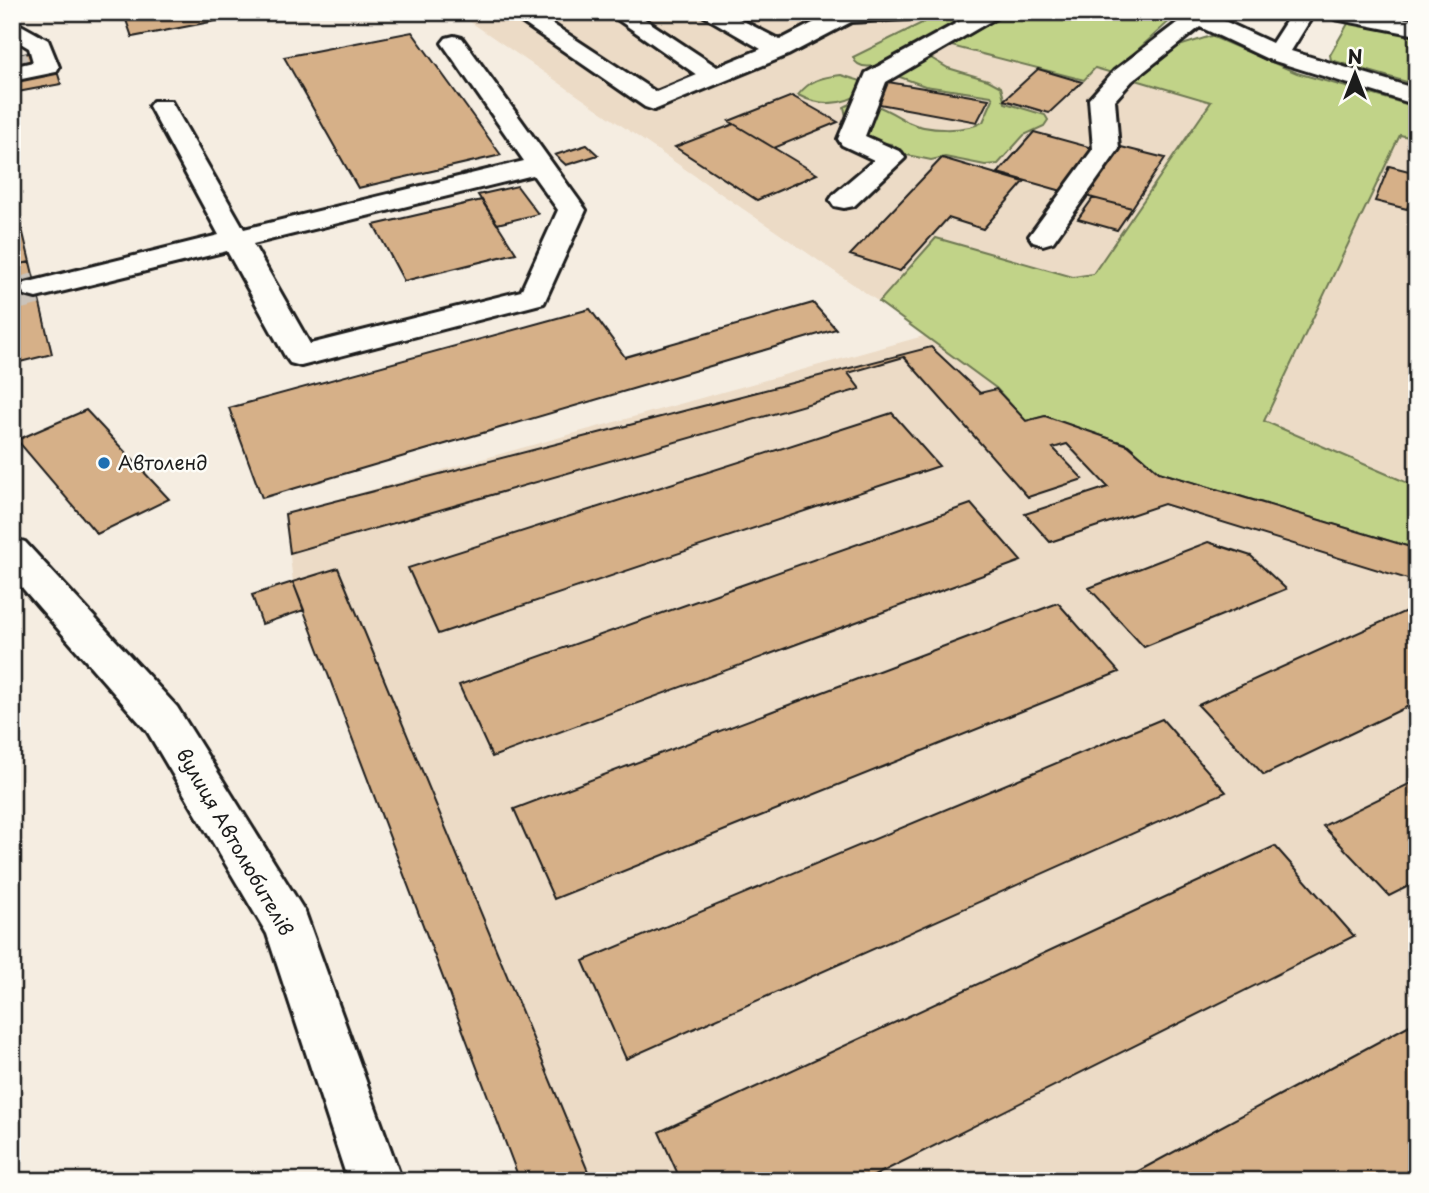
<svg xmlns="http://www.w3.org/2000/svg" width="1429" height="1193" viewBox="0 0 1429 1193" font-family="'Playpen Sans',sans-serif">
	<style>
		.built { fill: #ecdbc6 }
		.green { fill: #c1d388; stroke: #6e7852; stroke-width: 2 }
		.building { fill: #d6b088; stroke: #1c1c1c; stroke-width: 2 }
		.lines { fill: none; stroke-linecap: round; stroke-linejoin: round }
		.minor-tunnel-far1 { stroke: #cac3ba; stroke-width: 25; stroke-dasharray: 25 12; stroke-linecap: butt }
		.minor-tunnel { stroke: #cac3ba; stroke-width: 32; stroke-dasharray: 32 16; stroke-linecap: butt }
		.minor-casing { stroke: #1c1c1c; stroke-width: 6 }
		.minor { fill: #fdfcf7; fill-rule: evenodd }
		.poi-dot { fill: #1f6fb2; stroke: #fdfcf7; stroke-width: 2.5 }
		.labels { text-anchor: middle; stroke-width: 5; stroke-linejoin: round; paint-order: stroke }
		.poi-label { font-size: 19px; fill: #1c1c1c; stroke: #fdfcf7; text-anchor: start }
		.street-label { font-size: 19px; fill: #1c1c1c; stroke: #fdfcf7 }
	</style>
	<rect width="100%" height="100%" fill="#f5ede1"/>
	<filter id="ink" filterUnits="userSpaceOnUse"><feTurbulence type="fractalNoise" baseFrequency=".0143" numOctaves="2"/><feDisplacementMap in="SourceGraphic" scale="14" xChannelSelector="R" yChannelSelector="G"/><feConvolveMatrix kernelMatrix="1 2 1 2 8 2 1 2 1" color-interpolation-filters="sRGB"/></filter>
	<g filter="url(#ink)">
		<path class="built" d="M 456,12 L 945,12 L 954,15 L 908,36 L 1084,80 L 1095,68 L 1211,101 L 1093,274 L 1074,277 L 937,238 L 879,302 Z
			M 1400,135 L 1417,139 L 1417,487 L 1264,421 Z
			M 927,335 L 996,389 L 1026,421 L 1045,416 L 1417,549 L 1417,1181 L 520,1181 L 293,582 L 285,514 Z"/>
		<path class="green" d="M 1010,12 L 1163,12 L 1173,18 L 1112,73 L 1095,68 L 1084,80 L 951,46 Z
			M 936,16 L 951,18 L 954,25 C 938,35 863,88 853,57 Z
			M 1350,20 L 1417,33 L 1417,85 L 1331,60 L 1330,55 Z
			M 1211,36 L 1297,73 L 1417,107 L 1417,139 L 1400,135 L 1264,421 L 1417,487 L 1417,549 L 1159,472 L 1128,445 L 1045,416 L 1026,421 L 996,388 L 879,302 L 936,238 L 1073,277 L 1093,274 L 1211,102 L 1136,80 L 1179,46 Z
			M 924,54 L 948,68 L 988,80 L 1001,87 L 1005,103 L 1045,115 L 1048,120 L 1044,126 L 1024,135 L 998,164 L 985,165 L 945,157 L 931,160 L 907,155 L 891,144 L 875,142 L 849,130 L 844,107 C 865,94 890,112 908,122 C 926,131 966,132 983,122 L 993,99 L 991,96 L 925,86 L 897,76 L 897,71 Z
			M 841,75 L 861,81 L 865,91 C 843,106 821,107 798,95 C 810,80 822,77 841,75 Z"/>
		<path class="building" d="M 152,12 L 246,12 L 247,15 L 132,37 L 125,17 Z
			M 412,32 L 501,155 L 358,188 L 284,57 Z
			M 29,53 L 32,65 L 12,68 L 12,56 Z
			M 1038,69 L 1082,82 L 1049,113 L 1004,100 Z
			M 57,71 L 61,84 L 12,93 L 12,80 Z
			M 888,82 L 989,99 L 977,122 L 874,103 Z
			M 792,96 L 838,122 L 774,148 L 729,121 Z
			M 734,124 L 774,148 L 817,174 L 757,200 L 675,147 Z
			M 1034,132 L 1096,149 L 1062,191 L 998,173 Z
			M 587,145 L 598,155 L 566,165 L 555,155 Z
			M 1121,147 L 1165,158 L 1132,208 L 1085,196 Z
			M 942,158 L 1024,182 L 983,229 L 948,218 L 900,271 L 850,255 Z
			M 1389,166 L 1417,173 L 1417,183 L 1407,209 L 1375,201 Z
			M 517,186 L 538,214 L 497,224 L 478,195 Z
			M 12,187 L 30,262 L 12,266 Z
			M 1093,198 L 1132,208 L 1117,230 L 1078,219 Z
			M 482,200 L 516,253 L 404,281 L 374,225 Z
			M 30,262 L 52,354 L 12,364 L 12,266 Z
			M 813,303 L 836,329 L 262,498 L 229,408 L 590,309 L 625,357 Z
			M 931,347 L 980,393 L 996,389 L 1026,421 L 1045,416 L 1128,445 L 1159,472 L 1417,549 L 1417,582 L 1164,504 L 1050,542 L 1025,514 L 1108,487 L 1067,444 L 1053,448 L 1083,479 L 1028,497 L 904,357 L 848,373 L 860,389 L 290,553 L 285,514 Z
			M 86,410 L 169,499 L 97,534 L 17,440 Z
			M 892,413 L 939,466 L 438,634 L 408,568 Z
			M 971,504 L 1021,561 L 492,757 L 459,685 Z
			M 1208,542 L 1251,556 L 1286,589 L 1144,647 L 1089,588 Z
			M 338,568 L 592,1181 L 520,1181 L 293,582 Z
			M 293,582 L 304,610 L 262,624 L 252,595 Z
			M 1058,603 L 1119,672 L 554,899 L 514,809 Z
			M 1417,606 L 1417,702 L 1264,775 L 1198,705 Z
			M 1162,719 L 1226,792 L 626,1059 L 583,961 Z
			M 1417,780 L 1417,882 L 1389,896 L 1323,826 Z
			M 1275,846 L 1354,936 L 864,1181 L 681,1181 L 659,1132 Z
			M 1417,1021 L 1417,1167 L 1394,1181 L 1120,1181 Z"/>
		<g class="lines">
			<path class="minor-tunnel-far1" d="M 14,56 L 17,68"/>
			<path class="minor-tunnel" d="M 12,295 L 36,289"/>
			<g class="minor-casing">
				<path id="minor" d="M 507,12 L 534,12 L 656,92 L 697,75 L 607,12 L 634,12 L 717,67 L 761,49 L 697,12 L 726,12 L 780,40 L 834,12 L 919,12 L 908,19 L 851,22 L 788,55 L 654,110 L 645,107 Z
					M 977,12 L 1006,12 L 886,82 L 865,136 L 901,152 L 905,158 L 854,206 L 844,208 L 834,206 L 830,200 L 834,194 L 874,160 L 842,145 L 838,139 L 866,73 Z
					M 1175,12 L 1205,12 L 1272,43 L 1292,12 L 1315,12 L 1291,51 L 1417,89 L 1417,105 L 1268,59 L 1200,27 L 1132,81 L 1115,100 L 1119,149 L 1053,242 L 1043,245 L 1033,242 L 1029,236 L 1093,149 L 1089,99 L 1114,71 L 1182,19 Z
					M 1324,12 L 1372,12 L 1417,21 L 1417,35 L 1335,19 Z
					M 12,20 L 48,40 L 59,67 L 56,72 L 12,81 L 12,67 L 33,62 L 29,48 L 12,38 Z
					M 454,36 L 462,38 L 586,210 L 544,303 L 301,366 L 290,363 L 285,356 L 227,251 L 36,298 L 25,295 L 21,289 L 25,283 L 219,235 L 149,106 L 153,101 L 171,101 L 244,229 L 524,161 L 442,43 L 446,38 ZM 533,175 L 558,210 L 521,291 L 310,344 L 253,244 Z
					M 12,538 L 25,542 L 177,707 L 305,912 L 402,1181 L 348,1181 L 267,934 L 147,731 L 12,576 Z"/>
			</g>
			<use href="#minor" class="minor"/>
		</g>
	</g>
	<circle class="poi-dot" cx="104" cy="463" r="7"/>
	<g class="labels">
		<g class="poi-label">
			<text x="118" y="470">Автоленд</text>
		</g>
		<g class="street-label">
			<text transform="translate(235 842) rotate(60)" y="7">вулиця Автолюбителів</text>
		</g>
	</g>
	<rect width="1429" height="1193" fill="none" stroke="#fdfcf7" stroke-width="42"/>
	<rect x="21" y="21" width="1387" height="1151" fill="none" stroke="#1c1c1c" stroke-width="2.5" filter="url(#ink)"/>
	<g transform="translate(1355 74)" stroke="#fdfcf7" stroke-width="5" paint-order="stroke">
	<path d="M0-5L12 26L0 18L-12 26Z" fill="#1c1c1c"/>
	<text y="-10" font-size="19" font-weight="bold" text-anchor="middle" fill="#1c1c1c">N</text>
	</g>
</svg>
